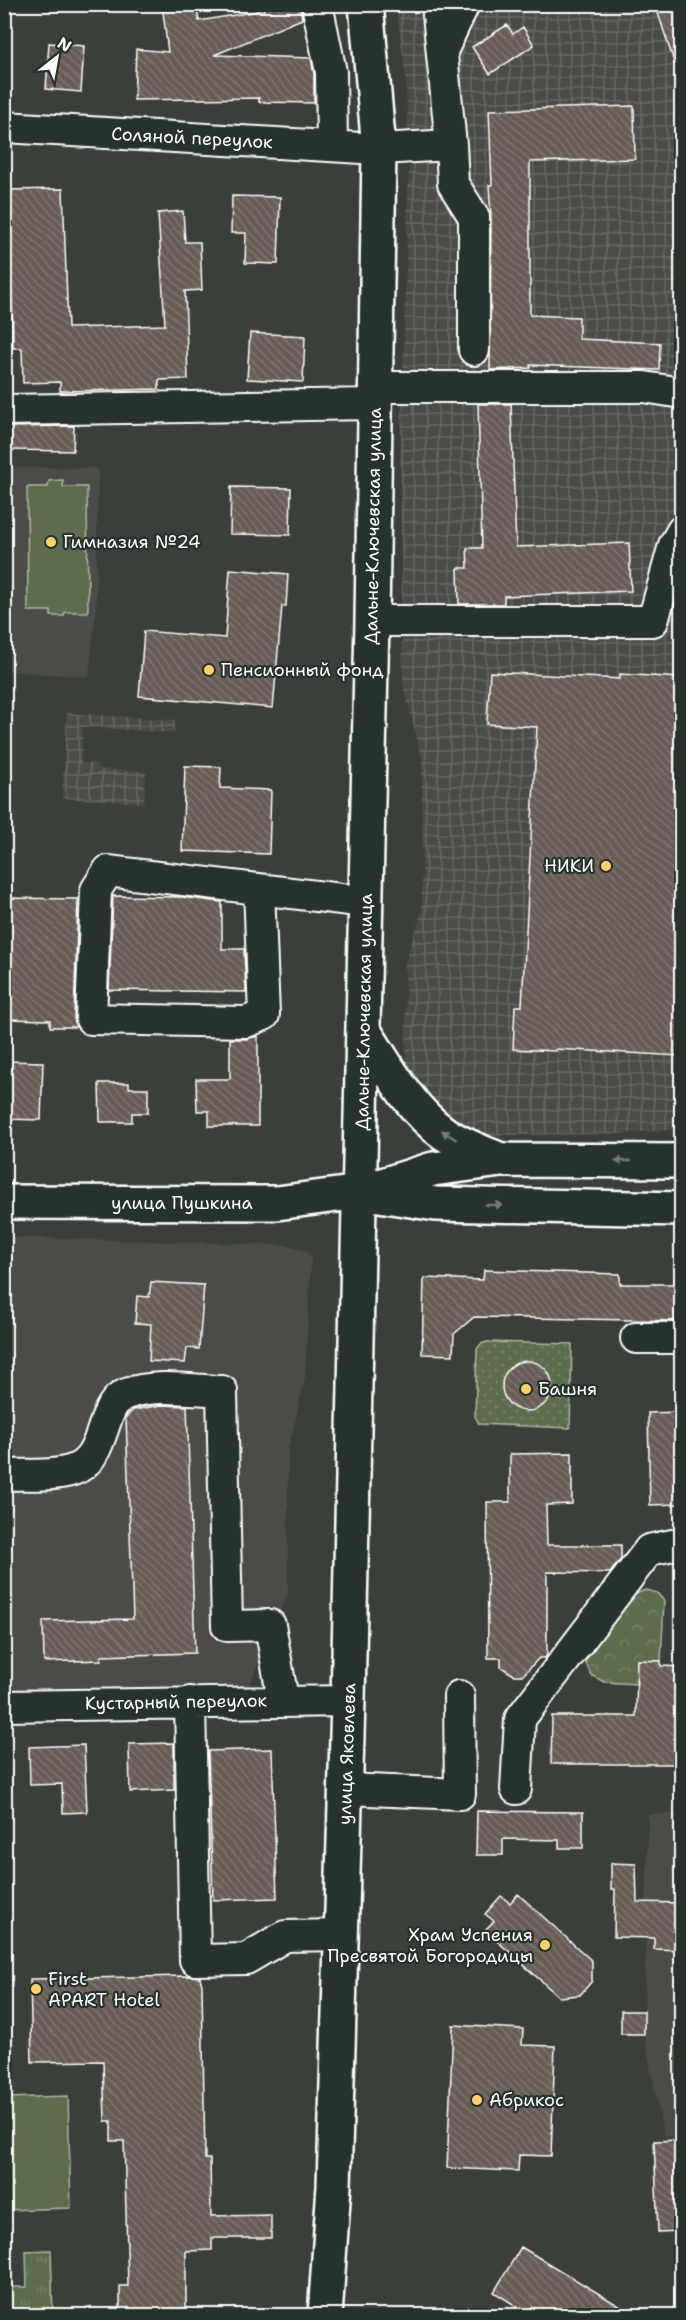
<svg xmlns="http://www.w3.org/2000/svg" width="686" height="2320" viewBox="0 0 686 2320" font-family="'Shantell Sans',sans-serif">
	<style>
		.built { fill: #4c4c46 }
		.industrial { fill: url(#industrial-grid) }
		.grass { fill: url(#grass-dots); stroke: #aeb6a6; stroke-width: 1.5 }
		.forest { fill: url(#forest-crowns); stroke: #aeb6a6; stroke-width: 1.5 }
		.park { fill: url(#park-tufts); stroke: #aeb6a6; stroke-width: 1.5 }
		.pitch { fill: #5c6c4e; stroke: #aeb6a6; stroke-width: 1.5 }
		.building { fill: url(#building-back-hatch); stroke: #fff; stroke-width: 1.5 }
		.lines { fill: none; stroke-linecap: round; stroke-linejoin: round }
		.minor-casing { stroke: #fff; stroke-width: 34 }
		.major-casing { stroke: #fff; stroke-width: 38 }
		.minor { stroke: #26332d; stroke-width: 30 }
		.major { stroke: #26332d; stroke-width: 33 }
		.oneway { fill: #727a76 }
		.poi-dot { fill: #ffd166; stroke: #26332d; stroke-width: 2 }
		.labels { text-anchor: middle; stroke-width: 4.5; stroke-linejoin: round; paint-order: stroke }
		.street-label { font-size: 18px; fill: #fff; stroke: #26332d }
		.poi-label { font-size: 18px; fill: #fff; stroke: #26332d; text-anchor: start }
	</style>
	<defs>
		<pattern id="industrial-grid" width="8" height="8" patternUnits="userSpaceOnUse" patternTransform="scale(1.5)"><rect width="8" height="8" fill="#4c4c46"/><path d="M0 4h8M4 0v8" fill="none" stroke="#676762"/></pattern>
		<pattern id="grass-dots" width="8" height="8" patternUnits="userSpaceOnUse" patternTransform="scale(1.5)"><rect width="8" height="8" fill="#5c6c4e"/><path d="M2 2h.1M6 6h.1" fill="none" stroke="#748269" stroke-width="1.8" stroke-linecap="round"/></pattern>
		<pattern id="forest-crowns" width="20" height="18" patternUnits="userSpaceOnUse" patternTransform="scale(1.5)"><rect width="20" height="18" fill="#5c6c4e"/><path d="M2 6a3 3 0 1 1 6 0M12 15a3 3 0 1 1 6 0" fill="none" stroke="#748269"/></pattern>
		<pattern id="park-tufts" width="24" height="20" patternUnits="userSpaceOnUse" patternTransform="scale(1.5)"><rect width="24" height="20" fill="#5c6c4e"/><path d="M3 7l-1-3M5 7V3M7 7l1-3M15 17l-1-3M17 17v-4M19 17l1-3" fill="none" stroke="#748269"/></pattern>
		<pattern id="building-back-hatch" width="6" height="6" patternUnits="userSpaceOnUse" patternTransform="scale(1.5)"><rect width="6" height="6" fill="#685c56"/><path d="M-1 5l2 2M0 0l6 6M5-1l2 2" fill="none" stroke="#7f746f"/></pattern>
	</defs>
	<rect width="100%" height="100%" fill="#3a3f39"/>
	<filter id="ink" filterUnits="userSpaceOnUse"><feTurbulence type="fractalNoise" baseFrequency=".0167" numOctaves="2"/><feDisplacementMap in="SourceGraphic" scale="12" xChannelSelector="R" yChannelSelector="G"/><feConvolveMatrix kernelMatrix="1 2 1 2 8 2 1 2 1" color-interpolation-filters="sRGB"/></filter>
	<g filter="url(#ink)">
		<path class="built" d="M 18,467 L 98,468 L 96,611 L 89,677 L 5,671 L 4,472 Z
			M 5,1237 L 289,1245 L 306,1251 L 311,1257 L 305,1378 L 288,1451 L 288,1593 L 249,1686 L 5,1692 Z
			M 648,1814 L 681,1814 L 681,2136 L 664,2137 L 644,2034 Z"/>
		<path class="industrial" d="M 396,5 L 681,5 L 681,1129 L 617,1134 L 488,1135 L 472,1133 L 435,1110 L 412,1077 L 406,1060 L 405,962 L 422,911 L 422,759 L 403,684 L 400,473 L 409,164 L 406,79 Z
			M 67,713 L 175,720 L 174,733 L 83,727 L 81,763 L 98,764 L 98,769 L 146,772 L 144,803 L 62,798 Z"/>
		<path class="grass" d="M 487,1342 L 572,1344 L 570,1428 L 479,1424 L 475,1416 L 477,1349 L 481,1344 Z"/>
		<path class="forest" d="M 646,1590 L 657,1593 L 664,1601 L 661,1661 L 637,1661 L 636,1684 L 604,1682 L 591,1675 L 585,1661 C 595,1639 622,1596 646,1590 Z"/>
		<path class="park" d="M 51,2250 L 53,2315 L 5,2315 L 5,2287 L 27,2287 L 26,2251 Z"/>
		<path class="pitch" d="M 63,480 L 63,487 L 87,487 L 88,612 L 65,612 L 64,616 L 51,616 L 51,611 L 28,611 L 27,487 L 48,487 L 49,481 Z
			M 68,2096 L 71,2208 L 6,2210 L 5,2098 Z"/>
		<path class="building" d="M 162,4 L 196,4 L 199,21 L 264,10 L 262,4 L 300,4 L 302,19 L 214,55 L 311,58 L 314,74 L 314,103 L 259,102 L 259,98 L 134,100 L 136,49 L 168,52 Z
			M 655,4 L 681,4 L 681,73 L 678,74 Z
			M 507,25 L 513,34 L 523,27 L 534,45 L 490,74 L 472,47 Z
			M 49,43 L 84,46 L 81,92 L 46,89 Z
			M 634,106 L 635,159 L 530,162 L 530,315 L 579,317 L 579,339 L 660,343 L 659,370 L 530,365 L 531,368 L 490,370 L 491,217 L 489,185 L 492,185 L 489,110 Z
			M 63,189 L 68,328 L 165,325 L 158,213 L 183,211 L 185,242 L 200,242 L 202,290 L 185,291 L 188,379 L 159,380 L 159,389 L 121,390 L 60,391 L 60,382 L 23,383 L 22,348 L 13,348 L 12,298 L 4,298 L 4,190 Z
			M 232,196 L 280,197 L 278,264 L 245,263 L 246,233 L 231,233 Z
			M 250,333 L 305,336 L 303,382 L 247,379 Z
			M 478,404 L 511,404 L 516,547 L 629,543 L 631,591 L 504,596 L 504,604 L 459,604 L 458,568 L 468,568 L 467,548 L 482,548 Z
			M 74,426 L 73,451 L 8,450 L 8,427 Z
			M 231,487 L 291,488 L 290,535 L 230,534 Z
			M 230,569 L 288,574 L 286,606 L 282,606 L 273,708 L 139,696 L 144,631 L 225,638 Z
			M 490,672 L 620,679 L 620,674 L 681,678 L 681,1056 L 556,1049 L 556,1051 L 513,1049 L 515,1006 L 522,1006 L 537,727 L 487,724 Z
			M 185,766 L 221,767 L 220,788 L 271,790 L 269,854 L 182,851 Z
			M 113,896 L 181,897 L 222,902 L 222,949 L 244,949 L 246,992 L 109,990 Z
			M 4,898 L 78,899 L 74,1018 L 76,1027 L 50,1027 L 50,1020 L 4,1019 Z
			M 258,1036 L 258,1126 L 209,1126 L 209,1111 L 197,1111 L 196,1079 L 230,1079 L 230,1039 L 246,1039 Z
			M 4,1061 L 43,1062 L 41,1120 L 4,1119 Z
			M 99,1083 L 129,1083 L 129,1088 L 148,1088 L 148,1113 L 132,1113 L 132,1122 L 100,1122 Z
			M 484,1270 L 620,1274 L 620,1284 L 681,1284 L 681,1321 L 474,1317 L 454,1334 L 453,1355 L 422,1354 L 424,1278 L 483,1280 Z
			M 151,1282 L 204,1285 L 199,1349 L 187,1348 L 185,1363 L 149,1361 L 151,1324 L 135,1323 L 137,1296 L 149,1297 Z
			M502 1386a25 25 0 1 1 50 0a25 25 0 1 1-50 0Z
			M 162,1405 L 187,1406 L 195,1653 L 101,1656 L 101,1660 L 44,1662 L 43,1621 L 133,1619 L 126,1417 L 133,1410 Z
			M 681,1412 L 681,1504 L 650,1505 L 648,1413 Z
			M 572,1453 L 572,1504 L 546,1505 L 547,1545 L 621,1545 L 621,1559 L 610,1573 L 547,1572 L 547,1655 L 545,1658 L 539,1658 L 523,1675 L 514,1675 L 501,1667 L 501,1658 L 488,1658 L 487,1502 L 510,1502 L 510,1454 Z
			M 637,1660 L 661,1661 L 661,1666 L 681,1667 L 681,1764 L 551,1764 L 552,1716 L 636,1716 Z
			M 174,1743 L 174,1790 L 130,1792 L 129,1744 Z
			M 84,1745 L 87,1812 L 63,1813 L 62,1784 L 30,1785 L 29,1747 Z
			M 272,1749 L 277,1898 L 213,1900 L 208,1751 Z
			M 477,1811 L 583,1812 L 583,1848 L 559,1848 L 559,1840 L 503,1839 L 503,1855 L 476,1855 Z
			M 611,1863 L 636,1864 L 637,1902 L 681,1903 L 681,1950 L 654,1949 L 654,1938 L 614,1937 L 615,1889 L 611,1889 Z
			M 518,1894 L 592,1961 L 592,1981 L 580,1995 L 559,1997 L 485,1930 L 494,1921 L 485,1914 L 501,1896 L 510,1903 Z
			M 189,1976 L 200,1977 L 202,1985 L 205,2159 L 210,2159 L 211,2216 L 271,2215 L 271,2238 L 212,2238 L 212,2250 L 186,2251 L 186,2316 L 120,2316 L 120,2286 L 128,2286 L 124,2141 L 111,2141 L 111,2121 L 105,2121 L 103,2061 L 32,2062 L 30,1979 Z
			M 621,2011 L 644,2011 L 644,2034 L 621,2034 Z
			M 453,2025 L 523,2029 L 522,2045 L 555,2046 L 551,2156 L 519,2155 L 518,2171 L 447,2168 Z
			M 681,2140 L 681,2231 L 658,2232 L 654,2141 Z
			M 521,2247 L 636,2316 L 532,2316 L 494,2292 Z"/>
		<g class="lines">
			<g class="minor-casing">
				<path id="minor" d="M 317,4 L 331,72 L 332,146
					M 437,4 L 451,145
					M 443,49 L 464,4
					M 4,127 L 379,149 L 451,145 L 453,184 L 474,217 L 474,350
					M 375,387 L 644,387 L 682,393
					M 5,410 L 375,404
					M 372,621 L 653,621 L 674,545 L 682,531
					M 259,889 L 264,1015 L 246,1022 L 91,1019 L 96,890 L 108,871 L 366,902
					M 636,1338 L 682,1338
					M 4,1475 C 26,1474 52,1477 73,1470 C 108,1458 98,1405 126,1394 C 155,1383 193,1390 222,1391 L 227,1626 L 270,1625 L 283,1700
					M 190,1702 L 195,1960 L 246,1959 L 285,1936 L 341,1935
					M 4,1706 L 348,1701
					M 346,1789 L 460,1794 L 459,1696
					M 516,1789 L 520,1719 L 649,1550 L 682,1543"/>
			</g>
			<g class="major-casing">
				<path id="major" d="M 364,1031 C 387,1066 410,1110 445,1134 C 462,1145 482,1152 501,1160
					M 367,1193 L 436,1204 L 682,1209
					M 4,1202 L 277,1203 L 360,1192 L 433,1169 L 501,1160 L 682,1161
					M 325,2316 L 334,2186 L 348,1701 L 372,621 L 379,149 L 366,4"/>
			</g>
			<use href="#minor" class="minor"/>
			<use href="#major" class="major"/>
		</g>
		<defs><path id="oneway-solid" d="M-6-.8H1V-3.2L6.5 0L1 3.2V.8H-6Z" transform="scale(1.5)"/></defs>
		<g class="oneway">
			<use href="#oneway-solid" transform="translate(449 1135) rotate(-147)"/>
			<use href="#oneway-solid" transform="translate(623 1161) rotate(-180)"/>
			<use href="#oneway-solid" transform="translate(494 1205) rotate(1)"/>
		</g>
	</g>
	<g class="poi-dot">
		<circle cx="51" cy="542" r="6"/>
		<circle cx="209" cy="670" r="6"/>
		<circle cx="606" cy="866" r="6"/>
		<circle cx="526" cy="1389" r="6"/>
		<circle cx="545" cy="1945" r="6"/>
		<circle cx="36" cy="1989" r="6"/>
		<circle cx="477" cy="2100" r="6"/>
	</g>
	<g class="labels">
		<g class="street-label">
			<text transform="translate(192 138) rotate(3)" y="6">Соляной переулок</text>
			<text transform="translate(373 526) rotate(-89)" y="6">Дальне-Ключевская улица</text>
			<text transform="translate(364 1012) rotate(-89)" y="6">Дальне-Ключевская улица</text>
			<text x="182" y="1209">улица Пушкина</text>
			<text transform="translate(176 1702) rotate(-1)" y="6">Кустарный переулок</text>
			<text transform="translate(347 1754) rotate(-88)" y="6">улица Яковлева</text>
		</g>
		<g class="poi-label">
			<text x="63" y="548">Гимназия №24</text>
			<text x="221" y="676">Пенсионный фонд</text>
			<text x="594" y="872" text-anchor="end">НИКИ</text>
			<text x="538" y="1395">Башня</text>
			<text x="533" y="1941" text-anchor="end">Храм Успения<tspan x="533" dy="21">Пресвятой Богородицы</tspan></text>
			<text x="48" y="1985">First<tspan x="48" dy="21">APART Hotel</tspan></text>
			<text x="489" y="2106">Абрикос</text>
		</g>
	</g>
	<rect width="686" height="2320" fill="none" stroke="#26332d" stroke-width="24"/>
	<rect x="12" y="12" width="662" height="2296" fill="none" stroke="#fff" stroke-width="2" filter="url(#ink)"/>
	<g transform="translate(57 57) rotate(31)" stroke="#26332d" stroke-width="4.5" paint-order="stroke">
	<path d="M0-4.5L10 22L0 15L-10 22Z" fill="#ffffff"/>
	<text y="-9" font-size="16" font-weight="bold" text-anchor="middle" fill="#ffffff">N</text>
	</g>
</svg>
